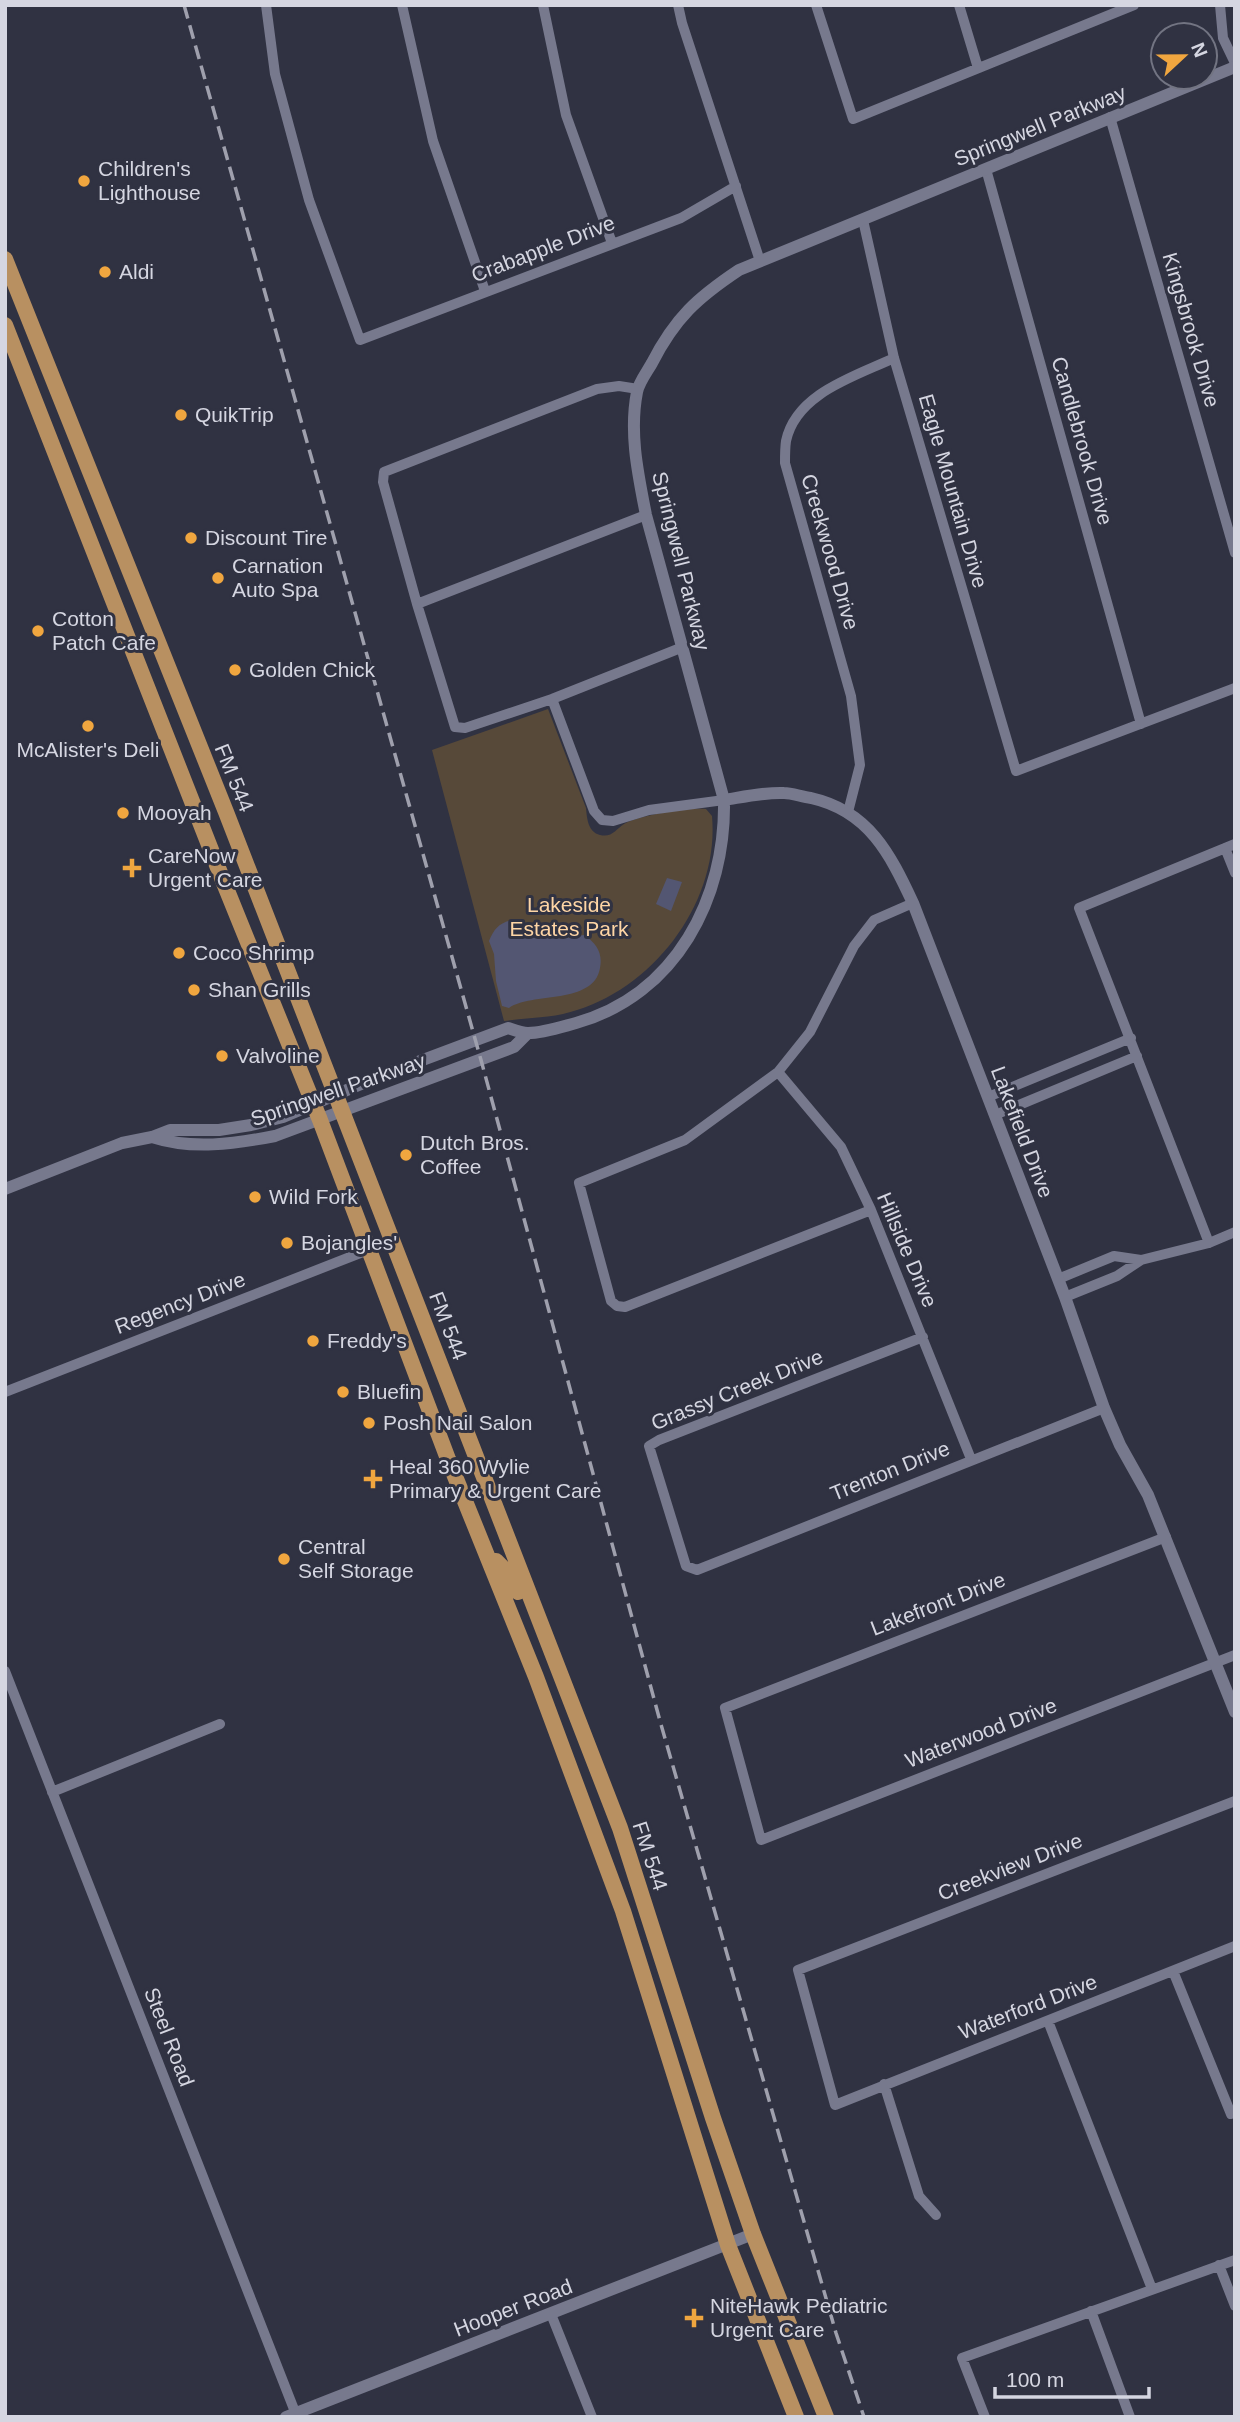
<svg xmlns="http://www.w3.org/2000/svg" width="1240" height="2422" viewBox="0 0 1240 2422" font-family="Helvetica,sans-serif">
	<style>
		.green { fill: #574939 }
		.water { fill: #535672 }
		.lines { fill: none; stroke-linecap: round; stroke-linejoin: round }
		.minor { stroke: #77798d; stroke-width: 10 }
		.tertiary { stroke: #77798d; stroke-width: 12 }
		.primary { stroke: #b89061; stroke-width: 16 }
		.rail { stroke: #9fa0ad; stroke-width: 3.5; stroke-dasharray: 14 7; stroke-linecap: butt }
		.poi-dot { fill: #f0a63f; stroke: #303242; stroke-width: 2.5 }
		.labels { text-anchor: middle; stroke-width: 6; stroke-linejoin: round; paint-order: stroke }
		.street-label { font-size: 21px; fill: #d5d6e1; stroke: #303242 }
		.poi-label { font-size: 21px; fill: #d5d6e1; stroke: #303242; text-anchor: start }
		.park-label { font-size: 21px; fill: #fed5a5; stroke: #303242 }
	</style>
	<rect width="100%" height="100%" fill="#303242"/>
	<path class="green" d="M 548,709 L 586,808 C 587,819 588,832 600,835 C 612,838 616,829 624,824 C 639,815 690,807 706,809 L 712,816 C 720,905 649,995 563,1014 C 544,1018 523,1018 504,1021 L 432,750 Z"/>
	<path class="water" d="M 667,878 L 682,882 L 671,911 L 656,904 Z
		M 512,920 C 532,921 539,935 556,938 C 566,940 575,935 585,935 C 596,944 603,952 600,968 C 594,1005 531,992 509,1008 L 502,1006 L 496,981 L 494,954 L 489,941 C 494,929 499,923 512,920 Z"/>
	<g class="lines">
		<path class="minor" d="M 266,5 L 275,74 L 309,200 L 360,340 L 681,218 L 736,186
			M 402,5 L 433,141 L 485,291
			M 543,5 L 566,115 L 612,243
			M 678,5 L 682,23 L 760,261
			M 816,5 L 853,119 L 1134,5
			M 959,5 L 978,68
			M 1220,5 L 1223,38 L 1235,63
			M 1110,117 L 1235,553
			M 986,169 L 1141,724
			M 863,220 L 894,358 L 1016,771 L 1235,688
			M 638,389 L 619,386 L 597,389 L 384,472 L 383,482 L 417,604 L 455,727 L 465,728 L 552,699 L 683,647
			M 417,604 L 646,515
			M 552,699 L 594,811 L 602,820 L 613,821 L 649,810 L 724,800
			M 848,812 L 860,765 L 851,696 L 785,463 C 785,456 785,448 786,441 C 796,393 856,376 894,358
			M 1225,848 L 1235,873
			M 778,1072 L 841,1147 L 871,1210 L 971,1459
			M 988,1097 L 1131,1038
			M 995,1115 L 1137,1056
			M 871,1210 L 625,1307 L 617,1306 L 611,1301 L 579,1183 L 685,1140 L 778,1072 L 810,1032 L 854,946 L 874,920 L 913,903
			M 1209,1243 L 1079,908 L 1235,844
			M 1141,1260 L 1209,1243 L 1235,1232
			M 1058,1279 L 1114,1256 L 1141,1260 L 1117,1276 L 1065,1297
			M 923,1337 L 659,1440 L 649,1446 L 686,1566 L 697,1570 L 1104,1408
			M 5,1392 L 368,1250
			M 1166,1537 L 725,1708 L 761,1840 L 1235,1655
			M 5,1671 L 297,2417
			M 52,1792 L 220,1724
			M 1235,1801 L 798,1970 L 835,2105 L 1235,1946
			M 1173,1971 L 1231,2114 L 1235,2113
			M 1048,2021 L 1152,2289
			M 884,2084 L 919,2196 L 936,2215
			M 1219,2265 L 1235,2306
			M 1091,2311 L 1130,2417
			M 551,2314 L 592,2417
			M 985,2417 L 962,2358 L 1235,2260"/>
		<path class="tertiary" d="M 724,800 C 743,797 765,792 784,793 C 792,793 802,797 811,798 C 869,811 890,854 913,903 L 1065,1297 L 1104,1408 L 1120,1445 L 1148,1495 L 1235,1712
			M 152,1137 C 192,1150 234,1144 275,1136 L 514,1047 L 528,1033
			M 5,1189 L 122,1143 L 152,1137 L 170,1130 L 219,1130 L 251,1125 L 283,1117 L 380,1076 L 508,1028 C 514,1030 522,1033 528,1033 C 543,1033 561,1027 576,1023 C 676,995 726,898 724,800 L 646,515 C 638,474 629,433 637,392 C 639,382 647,372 652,363 C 675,318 697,298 739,270 L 1235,67
			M 286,2417 L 753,2234"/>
		<path class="primary" d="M 5,259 L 226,812 L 620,1828 L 713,2118 L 753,2234 L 826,2417
			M 5,325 L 224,883 L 320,1120 L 448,1459 L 536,1677 L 623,1911 L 728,2245 L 796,2417
			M 490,1561 L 496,1561 L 511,1576 L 518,1592"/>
		<path class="rail" d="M 184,5 L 481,1060 L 660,1721 L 836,2333 L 864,2417"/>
	</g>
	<g class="poi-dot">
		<circle cx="84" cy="181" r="7"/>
		<circle cx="105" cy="272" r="7"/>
		<circle cx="181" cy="415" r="7"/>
		<circle cx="191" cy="538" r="7"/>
		<circle cx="218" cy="578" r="7"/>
		<circle cx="38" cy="631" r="7"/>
		<circle cx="235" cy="670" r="7"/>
		<circle cx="88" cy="726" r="7"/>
		<circle cx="123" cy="813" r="7"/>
		<path d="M128.5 857.5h7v7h7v7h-7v7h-7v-7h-7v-7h7z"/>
		<circle cx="179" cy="953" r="7"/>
		<circle cx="194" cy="990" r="7"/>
		<circle cx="222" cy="1056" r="7"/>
		<circle cx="406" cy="1155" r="7"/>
		<circle cx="255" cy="1197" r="7"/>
		<circle cx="287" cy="1243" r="7"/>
		<circle cx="313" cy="1341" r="7"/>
		<circle cx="343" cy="1392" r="7"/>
		<circle cx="369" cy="1423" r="7"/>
		<path d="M369.5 1468.5h7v7h7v7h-7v7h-7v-7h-7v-7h7z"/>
		<circle cx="284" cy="1559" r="7"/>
		<path d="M690.5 2307.5h7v7h7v7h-7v7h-7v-7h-7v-7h7z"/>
	</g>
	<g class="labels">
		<g class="street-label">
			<text transform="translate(1040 126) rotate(-22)" y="7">Springwell Parkway</text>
			<text transform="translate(543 249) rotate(-21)" y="7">Crabapple Drive</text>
			<text transform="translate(1191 330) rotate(74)" y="7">Kingsbrook Drive</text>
			<text transform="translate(1082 441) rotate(74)" y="7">Candlebrook Drive</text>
			<text transform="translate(953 491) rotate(74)" y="7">Eagle Mountain Drive</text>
			<text transform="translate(830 552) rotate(74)" y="7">Creekwood Drive</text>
			<text transform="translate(681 561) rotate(76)" y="7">Springwell Parkway</text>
			<text transform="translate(234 778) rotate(68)" y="7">FM 544</text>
			<text transform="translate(338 1090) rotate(-19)" y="7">Springwell Parkway</text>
			<text transform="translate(1022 1132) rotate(69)" y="7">Lakefield Drive</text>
			<text transform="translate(907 1250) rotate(67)" y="7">Hillside Drive</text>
			<text transform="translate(180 1303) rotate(-21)" y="7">Regency Drive</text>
			<text transform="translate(448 1326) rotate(69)" y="7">FM 544</text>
			<text transform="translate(737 1390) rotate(-22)" y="7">Grassy Creek Drive</text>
			<text transform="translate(890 1471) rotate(-22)" y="7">Trenton Drive</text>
			<text transform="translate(938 1604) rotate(-21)" y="7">Lakefront Drive</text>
			<text transform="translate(981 1733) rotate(-21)" y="7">Waterwood Drive</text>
			<text transform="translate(650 1856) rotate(72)" y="7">FM 544</text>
			<text transform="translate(1010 1867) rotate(-21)" y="7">Creekview Drive</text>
			<text transform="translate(1028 2007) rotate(-21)" y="7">Waterford Drive</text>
			<text transform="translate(169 2037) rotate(69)" y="7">Steel Road</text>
			<text transform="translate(513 2308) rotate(-21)" y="7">Hooper Road</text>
		</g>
		<g class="poi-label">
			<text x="98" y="176">Children's<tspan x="98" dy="24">Lighthouse</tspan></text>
			<text x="119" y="279">Aldi</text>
			<text x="195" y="422">QuikTrip</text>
			<text x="205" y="545">Discount Tire</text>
			<text x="232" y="573">Carnation<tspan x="232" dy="24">Auto Spa</tspan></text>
			<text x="52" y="626">Cotton<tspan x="52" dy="24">Patch Cafe</tspan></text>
			<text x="249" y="677">Golden Chick</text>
			<text x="88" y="757" text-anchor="middle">McAlister's Deli</text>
			<text x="137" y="820">Mooyah</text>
			<text x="148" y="863">CareNow<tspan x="148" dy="24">Urgent Care</tspan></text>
			<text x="193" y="960">Coco Shrimp</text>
			<text x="208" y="997">Shan Grills</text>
			<text x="236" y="1063">Valvoline</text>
			<text x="420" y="1150">Dutch Bros.<tspan x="420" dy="24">Coffee</tspan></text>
			<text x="269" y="1204">Wild Fork</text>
			<text x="301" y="1250">Bojangles'</text>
			<text x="327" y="1348">Freddy's</text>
			<text x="357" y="1399">Bluefin</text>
			<text x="383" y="1430">Posh Nail Salon</text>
			<text x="389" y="1474">Heal 360 Wylie<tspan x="389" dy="24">Primary &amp; Urgent Care</tspan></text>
			<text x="298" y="1554">Central<tspan x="298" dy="24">Self Storage</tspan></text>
			<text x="710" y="2313">NiteHawk Pediatric<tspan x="710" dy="24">Urgent Care</tspan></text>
		</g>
		<g class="park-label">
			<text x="569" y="912">Lakeside<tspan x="569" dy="24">Estates Park</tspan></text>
		</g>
	</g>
	<rect width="1240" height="2422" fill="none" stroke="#d5d6e1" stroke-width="14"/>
	<g transform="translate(1184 56) rotate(68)"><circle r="33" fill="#303242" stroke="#727482" stroke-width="2"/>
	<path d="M0-5L12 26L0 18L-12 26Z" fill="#f0a63f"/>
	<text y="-10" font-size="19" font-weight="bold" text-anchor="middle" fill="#d5d6e1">N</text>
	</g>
	<path d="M995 2387v10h154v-10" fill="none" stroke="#d5d6e1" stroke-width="3.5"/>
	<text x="1006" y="2387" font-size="21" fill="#d5d6e1" stroke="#303242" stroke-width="5" paint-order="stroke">100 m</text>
</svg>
